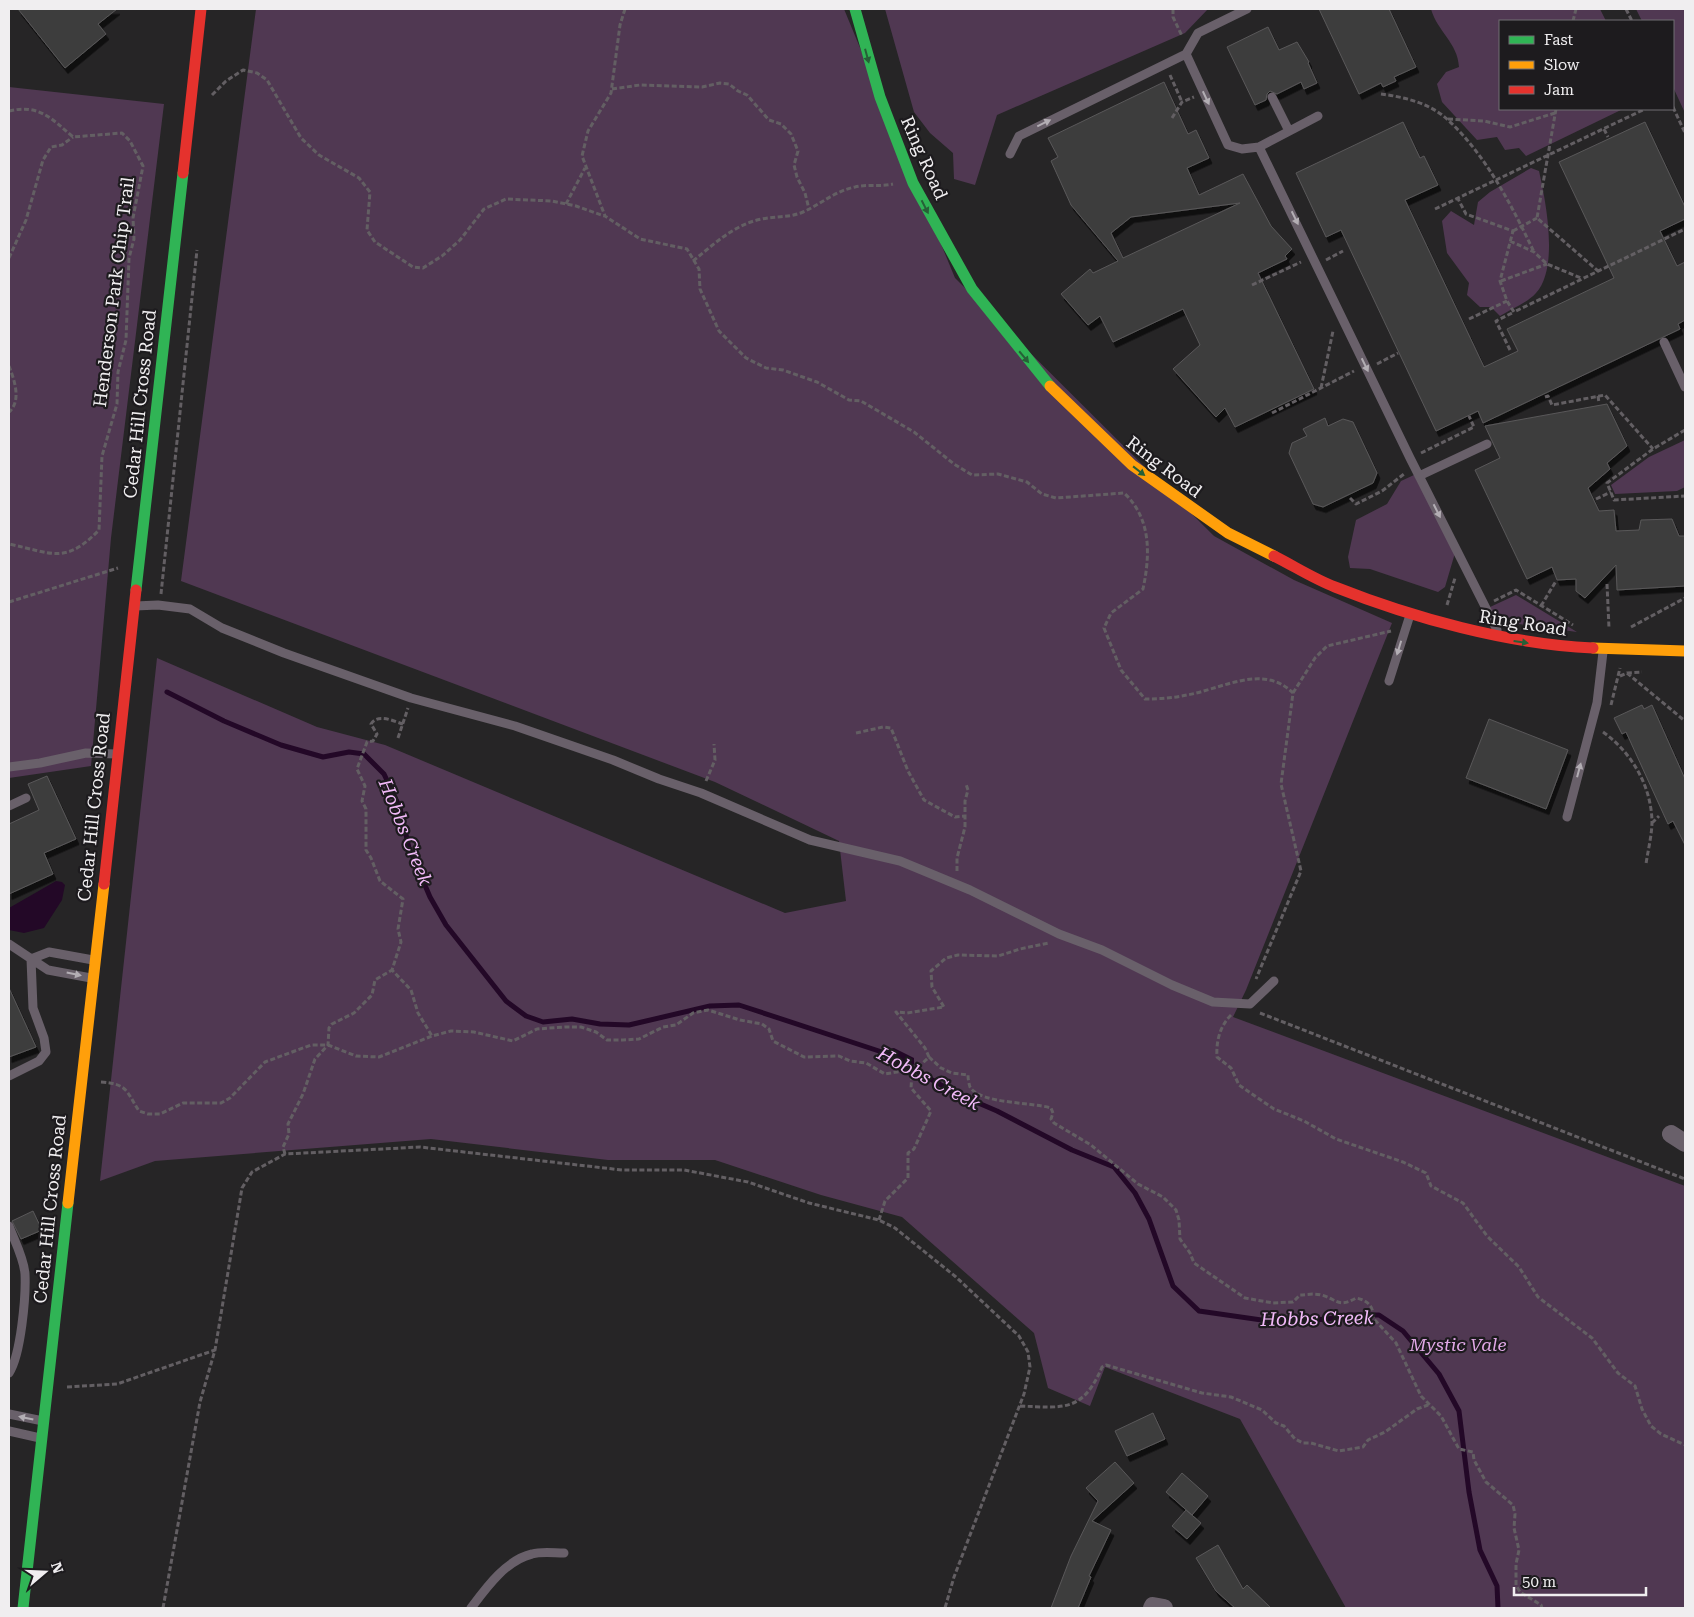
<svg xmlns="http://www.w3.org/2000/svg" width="1694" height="1617" viewBox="0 0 1694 1617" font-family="'Roboto Serif',serif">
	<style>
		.green { fill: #503852 }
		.water { fill: #230827 }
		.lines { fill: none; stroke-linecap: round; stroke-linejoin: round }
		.stream { stroke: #230827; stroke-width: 5 }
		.building { fill: #3e3d3e; stroke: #595859; fill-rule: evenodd; filter: url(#shadow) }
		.path { stroke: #635f63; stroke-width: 3; stroke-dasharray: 5 2.5; stroke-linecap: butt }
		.lane { stroke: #69606a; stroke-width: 9 }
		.street { stroke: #69606a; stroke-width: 18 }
		.fast { stroke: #30b455; stroke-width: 11 }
		.slow { stroke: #ff9f0a; stroke-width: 11 }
		.jam { stroke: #e5322d; stroke-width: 11 }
		.oneway { fill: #266037 }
		.oneway2 { fill: #b3aeb4 }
		.labels { text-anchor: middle; stroke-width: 4.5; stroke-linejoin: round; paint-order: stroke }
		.street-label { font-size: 18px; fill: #f0eef0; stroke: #1d1b1e }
		.park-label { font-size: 18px; font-style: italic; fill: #e0a8e6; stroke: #1d1b1e }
		.water-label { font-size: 19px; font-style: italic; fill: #f2baf9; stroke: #1d1b1e }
	</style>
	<defs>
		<filter id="shadow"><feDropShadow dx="3" dy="5.5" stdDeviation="0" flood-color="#0009"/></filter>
	</defs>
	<rect width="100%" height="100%" fill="#262526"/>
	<path class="green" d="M 256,9 L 844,9 L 955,278 L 1214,536 L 1294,580 L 1392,623 L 1246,990 L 1233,1017 L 1685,1186 L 1685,1608 L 1346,1608 L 1240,1419 L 1105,1367 L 1090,1406 L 1048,1388 L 1034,1333 L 902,1217 L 821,1195 L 715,1160 L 608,1160 L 431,1139 L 155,1161 L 100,1181 L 157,658 L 317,727 L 385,745 L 785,913 L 846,901 L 839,841 L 715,782 L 181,581 Z
		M 885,9 L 1208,9 L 1185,33 L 997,115 L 975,185 L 954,179 L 953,153 L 930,133 L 914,112 Z
		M 1431,9 L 1600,9 L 1606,21 L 1500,21 L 1500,109 L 1623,109 L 1526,156 L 1519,148 L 1505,150 L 1497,137 L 1477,140 L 1442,102 L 1437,84 L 1446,72 L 1459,67 C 1458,43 1437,31 1431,9 Z
		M 1636,9 L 1685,9 L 1685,113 L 1673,87 L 1673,21 L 1642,21 Z
		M 9,87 L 164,104 L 111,538 L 91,766 L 9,778 Z
		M 1531,168 L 1539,171 C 1546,202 1559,268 1536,293 C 1527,303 1511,309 1500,316 L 1491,307 L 1480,307 L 1467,295 L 1469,283 L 1447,253 L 1442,221 L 1451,211 L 1474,225 L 1478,202 L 1490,192 Z
		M 1685,440 L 1685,487 L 1677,491 L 1615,494 L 1611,485 L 1649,457 Z
		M 1414,475 L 1455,553 L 1445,587 L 1438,592 L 1370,569 L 1350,568 L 1348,557 L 1356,520 L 1387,504 L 1401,481 Z
		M 1516,595 L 1577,632 L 1497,621 L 1490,607 Z"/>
	<path class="water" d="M 56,881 L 62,882 L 65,885 L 62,900 L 44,928 L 24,933 L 9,930 L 9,908 Z
		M 894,1048 L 914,1058 L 914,1064 L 909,1070 L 886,1064 L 883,1050 Z"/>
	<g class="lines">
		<path class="stream" d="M 167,692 L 224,721 L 281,745 L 323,757 L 349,752 L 364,754 L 384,774 L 400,808 L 409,848 L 430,897 L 446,925 L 506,1001 L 526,1016 L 543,1022 L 572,1019 L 600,1024 L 629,1025 L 710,1006 L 739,1005 L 888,1054
			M 906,1065 L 955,1093 L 997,1111 L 1072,1150 L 1114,1167 L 1135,1193 L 1149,1219 L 1173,1286 L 1199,1311 L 1275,1322 L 1328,1319 L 1348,1315 L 1379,1315 L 1403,1331 L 1439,1374 L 1459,1411 L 1469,1492 L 1480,1550 L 1497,1586 L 1498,1608"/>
	</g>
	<path class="building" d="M 18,9 L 117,9 L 98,24 L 106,34 L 65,68 Z
		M 1319,9 L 1389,9 L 1416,67 L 1394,77 L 1396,81 L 1383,87 L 1381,83 L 1359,94 Z
		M 1268,27 L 1279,50 L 1297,42 L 1309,62 L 1308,63 L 1317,83 L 1304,89 L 1301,82 L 1277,94 L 1270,91 L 1267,94 L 1266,100 L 1255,105 L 1227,47 Z
		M 1164,82 L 1188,134 L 1196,130 L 1209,158 L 1187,168 L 1199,195 L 1243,174 L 1271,226 L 1292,249 L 1285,256 L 1287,259 L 1258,273 L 1314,389 L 1235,427 L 1225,408 L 1216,417 L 1173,369 L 1200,345 L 1183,309 L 1113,342 L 1100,316 L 1088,325 L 1061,294 L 1090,269 L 1093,273 L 1118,261 L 1071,205 L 1051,161 L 1058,157 L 1048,138 ZM 1240,203 L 1123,258 L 1111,233 L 1131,217 Z
		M 1403,122 L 1420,158 L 1424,156 L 1438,185 L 1405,200 L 1484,367 L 1518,351 L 1507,329 L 1614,278 L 1559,162 L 1645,122 L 1685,207 L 1685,219 L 1660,231 L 1677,266 L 1685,262 L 1685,320 L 1678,324 L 1680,329 L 1483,423 L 1478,411 L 1436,431 L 1341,230 L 1326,237 L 1296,173 Z
		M 1607,404 L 1627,446 L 1607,463 L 1610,469 L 1588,488 L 1599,511 L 1614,510 L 1616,531 L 1639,530 L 1641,520 L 1672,519 L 1679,536 L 1685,536 L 1685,586 L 1617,590 L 1616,565 L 1585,598 L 1576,591 L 1576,579 L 1557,580 L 1552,567 L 1527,579 L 1475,470 L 1500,458 L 1485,426 Z
		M 1325,418 L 1328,426 L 1343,419 L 1353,422 L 1377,473 L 1373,483 L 1323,507 L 1313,504 L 1289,453 L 1292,443 L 1307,436 L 1303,429 Z
		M 1642,705 L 1644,709 L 1652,705 L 1685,779 L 1685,845 L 1673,821 L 1668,824 L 1626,732 L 1622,734 L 1614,718 Z
		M 1489,719 L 1568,750 L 1546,809 L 1466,778 Z
		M 47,776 L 76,839 L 44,853 L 53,874 L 9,894 L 9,824 L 39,810 L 28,784 Z
		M 9,988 L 36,1047 L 9,1057 Z
		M 33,1211 L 42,1230 L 21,1239 L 12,1221 Z
		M 1153,1413 L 1165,1439 L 1127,1456 L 1115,1431 Z
		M 1115,1462 L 1134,1483 L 1092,1521 L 1111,1530 L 1089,1576 L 1091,1577 L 1078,1608 L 1051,1608 L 1071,1556 L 1098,1501 L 1086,1488 Z
		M 1182,1473 L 1208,1496 L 1192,1515 L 1166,1492 Z
		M 1186,1510 L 1201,1523 L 1187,1539 L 1172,1526 Z
		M 1218,1545 L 1243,1589 L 1247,1585 L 1271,1608 L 1235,1608 L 1216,1591 L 1196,1558 Z"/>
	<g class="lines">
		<path class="path" d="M 625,9 L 620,25 L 611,93 L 588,131 L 582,156 L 605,216 L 640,239 L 687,249 L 699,269 L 700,289 L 719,331 L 746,358 L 766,368 L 783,370 L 817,382 L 849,400 L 861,401 L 914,432 L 954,464 L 972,475 L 998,474 L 1027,482 L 1042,494 L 1056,498 L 1124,493 C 1152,519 1150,556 1143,589 L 1111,613 L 1104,628 L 1121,670 L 1145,699 C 1159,699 1173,698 1187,695 C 1222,689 1263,663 1293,693 L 1281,784 L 1301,871 L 1256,979
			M 1173,9 L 1173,17 L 1182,36
			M 1626,9 L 1632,21
			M 1573,21 L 1576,9
			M 1170,75 L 1182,102
			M 612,89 L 640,85 L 702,87 L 720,83 L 729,84 L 738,91 L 747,95 L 769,120 L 781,124 L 791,134 L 798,151 L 794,165 L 797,177 L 805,193 L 809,209
			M 1381,94 C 1404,97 1430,103 1448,120 C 1486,155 1512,206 1534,252
			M 212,95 L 226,81 L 243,70 L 257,73 L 267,80 L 301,138 L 319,155 L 359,178 L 370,192 L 367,230 L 375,242 L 413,267 L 423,268 L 442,256 L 460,240 L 484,209 L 506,199 L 552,201 L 576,206 L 604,216
			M 1673,107 L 1685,133
			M 1556,109 L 1537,218 L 1598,271
			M 9,111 C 39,104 51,118 73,137 L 122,133 L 130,141 L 143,166 L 133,218 L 134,239 L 129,258 L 126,340 L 118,372 L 117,404 L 102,456 L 99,530 C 65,565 52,553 9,544
			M 1172,118 L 1182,102 L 1194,97
			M 1448,119 L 1484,121 L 1510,127 L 1555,113
			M 1604,129 L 1608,137
			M 1457,197 L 1466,214 L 1513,231 L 1500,281 L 1507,301 L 1514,312 L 1685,229
			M 566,204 L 585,168
			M 1435,209 L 1645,109
			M 1513,231 L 1537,218
			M 1510,241 L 1534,252 L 1547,264 L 1581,278
			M 9,258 L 26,220 L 43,160 L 51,147 L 62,145 L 73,137
			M 1326,260 L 1343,251
			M 693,261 C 714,244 735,224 762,219 C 776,216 789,218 803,212 C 821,204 835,191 855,187 C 867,184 880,187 893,184
			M 1501,281 L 1547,264
			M 1252,285 L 1301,262
			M 1469,319 L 1507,301
			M 1510,350 L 1496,321 L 1514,312
			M 1377,364 L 1398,353
			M 9,366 C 14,379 22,401 9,412
			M 1321,388 L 1333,331
			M 1598,396 L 1599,403
			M 1545,397 L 1548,396 L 1552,405 L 1605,395 L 1653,449
			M 1272,413 L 1354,371
			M 1685,430 L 1653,449 L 1607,483 L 1614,500 L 1685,496
			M 1421,453 L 1474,427 L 1469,416
			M 1350,498 L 1356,504 L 1382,491 L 1404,474
			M 1596,499 L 1611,492
			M 1607,584 L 1609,628
			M 161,594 L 197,250
			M 1494,601 L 1516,590 L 1573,625
			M 9,602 L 118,568
			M 1447,605 L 1455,578
			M 1541,606 L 1556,581
			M 1631,627 L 1685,598
			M 1627,673 L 1685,721
			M 1620,676 L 1627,673 L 1642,672
			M 1293,693 L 1315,658 L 1327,646 L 1391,631
			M 1611,705 L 1620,668
			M 403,724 C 393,721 378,713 371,724 L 377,734 L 373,741 L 367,742 L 357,769 L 365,786 L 362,801 L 366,809 L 366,850 L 371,858 L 380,881 L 403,899 L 398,929 L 401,942 L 392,970 L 411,990 L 418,1013 L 432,1036
			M 1603,732 C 1631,752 1651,785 1652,821 C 1652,835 1648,850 1646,864
			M 856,733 L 883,727 L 891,728 L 908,771 L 924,800 L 955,817 L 965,816
			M 398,738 L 408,708
			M 706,781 L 715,760 L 714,744
			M 1652,823 L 1659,816
			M 957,871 L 957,858 L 965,827 L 965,801 L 968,790 L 966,784
			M 1260,1013 L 1685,1179
			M 1231,1015 C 1220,1026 1216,1041 1217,1057 L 1231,1068 L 1239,1085 L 1274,1109 L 1304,1121 L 1336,1139 L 1403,1162 L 1426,1173 L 1431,1186 L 1463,1203 L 1487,1236 L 1519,1267 L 1538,1297 L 1592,1338 L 1618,1373 L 1635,1386 L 1642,1409 L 1651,1426 L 1661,1434 L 1685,1445
			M 929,1057 L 925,1048 L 896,1012 L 907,1013 L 944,1007 L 932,987 L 931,971 L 946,958 L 958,955 L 998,956 L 1020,949 L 1049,943
			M 101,1082 C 128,1084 126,1091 139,1111 L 148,1114 L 160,1114 L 183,1103 L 221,1103 L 230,1098 L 265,1062 L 311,1045 L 328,1045 L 356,1056 L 379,1057 L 432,1036 L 451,1031 L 474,1032 L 513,1041 L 537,1029 L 565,1027 L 581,1027 L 596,1032 L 607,1040 L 623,1040 L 639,1039 L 663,1027 L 676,1025 L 693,1013 L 708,1010 L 740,1020 L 762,1024 L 769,1029 L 773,1041 L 804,1057 L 839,1056 L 850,1061 L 866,1063 L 885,1074 L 903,1071 L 912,1073
			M 285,1154 L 283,1147 L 289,1134 L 288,1124 L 303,1094 L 315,1059 L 328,1045 L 329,1028 L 332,1024 L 354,1013 L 372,995 L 375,980 L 392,970
			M 879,1220 L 885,1201 L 908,1178 L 908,1153 L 914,1149 L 931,1111 L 911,1088 L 912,1073 L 929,1057 L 941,1068 L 952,1073 L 968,1075 C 968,1079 969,1084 970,1087 C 980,1104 1032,1102 1051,1108 L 1053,1113 L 1051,1119 L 1054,1123 L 1091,1145 L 1138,1184 L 1163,1197 L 1176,1210 L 1179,1220 L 1180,1239 L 1190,1253 L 1194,1263 L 1245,1298 L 1273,1303 L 1293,1302 L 1300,1295 C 1306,1295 1314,1293 1321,1295 C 1336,1298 1337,1309 1356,1298 C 1367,1300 1374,1306 1373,1318 L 1396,1343 L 1421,1396 L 1441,1416 L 1459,1449 L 1473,1452 L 1474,1460 L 1486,1482 L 1513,1505 L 1515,1514 L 1514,1528 L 1519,1550 L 1516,1564 L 1516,1585 L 1520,1592 L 1541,1605 L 1542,1608
			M 67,1387 L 117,1384 L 215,1350
			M 1020,1406 C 1064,1408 1083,1412 1102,1367 L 1106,1365 L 1202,1393 L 1231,1397 L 1262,1410 L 1276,1423 L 1284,1426 L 1295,1439 L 1303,1443 L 1311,1443 L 1339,1451 L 1363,1447 L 1368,1440 L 1385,1432 L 1417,1409 L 1428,1405
			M 163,1608 L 200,1402 L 215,1350 L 242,1188 L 252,1172 L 285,1154 L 420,1147 L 622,1170 L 684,1170 L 748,1182 L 809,1203 L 879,1220 L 895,1228 L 956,1277 L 1019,1336 L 1028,1352 L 1030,1367 L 1024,1394 L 954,1577 L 945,1608"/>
		<path class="lane" d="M 1186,54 L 1228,145 L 1242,149 L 1259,147 L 1410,458 L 1497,630
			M 1272,97 L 1289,131
			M 1259,147 L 1318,116
			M 1010,154 L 1019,136 L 1186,54 L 1198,33 L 1247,9
			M 1664,342 L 1685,387
			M 1419,476 L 1487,444
			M 135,606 L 158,605 L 190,609 L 222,628 L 284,653 L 411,698 L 515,726 L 613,760 L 659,779 L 701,793 L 810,840 L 900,861 L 970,890 L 1059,934 L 1102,950 L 1172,985 L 1213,1002 L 1250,1004 L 1274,981
			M 1389,681 L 1410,615
			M 9,767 L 40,763 L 86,753 L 117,754
			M 9,806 L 26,798
			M 1567,817 L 1597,703 L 1603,652
			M 9,944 L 48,970 L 91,978
			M 31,959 L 49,952 L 93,960
			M 9,1076 L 39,1061 L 46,1052 L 44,1038 L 33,1008 L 31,959
			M 9,1226 C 14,1240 24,1258 25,1274 C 26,1296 21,1355 9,1373
			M 9,1414 L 43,1421
			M 9,1431 L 40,1438
			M 471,1608 C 486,1588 506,1560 532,1554 C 542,1551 554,1553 564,1553"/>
		<path class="street" d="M 1671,1134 L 1685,1143
			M 1152,1608 L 1153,1606 L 1164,1608"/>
		<path class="fast" d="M 855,9 L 880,97 L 913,183 L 972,289 L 1050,386
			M 136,590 L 183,173
			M 23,1608 L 68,1203"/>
		<path class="slow" d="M 1050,386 L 1132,465 L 1228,533 L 1274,556
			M 1593,648 L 1685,651
			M 68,1203 L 104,884"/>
		<path class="jam" d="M 183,173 L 201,9
			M 1274,556 C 1294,566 1314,579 1335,587 C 1413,618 1508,644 1593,648
			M 104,884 L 136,590"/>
	</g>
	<defs><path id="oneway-solid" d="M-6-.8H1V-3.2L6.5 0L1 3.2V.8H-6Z" transform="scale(1.25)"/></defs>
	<g class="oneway">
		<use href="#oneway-solid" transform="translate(867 56) rotate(75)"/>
		<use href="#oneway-solid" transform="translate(925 207) rotate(63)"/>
		<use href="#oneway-solid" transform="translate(1024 357) rotate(50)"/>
		<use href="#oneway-solid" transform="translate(1139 471) rotate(38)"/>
		<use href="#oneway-solid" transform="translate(1521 642) rotate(8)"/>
	</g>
	<g class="oneway2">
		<use href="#oneway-solid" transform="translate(1206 98) rotate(65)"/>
		<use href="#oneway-solid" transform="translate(1044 123) rotate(-26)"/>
		<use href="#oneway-solid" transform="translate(1295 218) rotate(64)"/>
		<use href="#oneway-solid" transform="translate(1365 365) rotate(64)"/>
		<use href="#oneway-solid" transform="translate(1437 511) rotate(63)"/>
		<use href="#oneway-solid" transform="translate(1399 648) rotate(107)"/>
		<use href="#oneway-solid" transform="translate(1579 770) rotate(-75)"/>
		<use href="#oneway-solid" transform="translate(74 974) rotate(12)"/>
		<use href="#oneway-solid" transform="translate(26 1418) rotate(-168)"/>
	</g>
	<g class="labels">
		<g class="street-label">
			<text transform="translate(924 158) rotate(66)" y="6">Ring Road</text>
			<text transform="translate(114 292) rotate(-83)" y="6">Henderson Park Chip Trail</text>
			<text transform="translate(140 404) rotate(-84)" y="6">Cedar Hill Cross Road</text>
			<text transform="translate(1164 467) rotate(37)" y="6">Ring Road</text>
			<text transform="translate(1523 623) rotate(9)" y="6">Ring Road</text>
			<text transform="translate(94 807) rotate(-84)" y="6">Cedar Hill Cross Road</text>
			<text transform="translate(50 1209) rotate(-84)" y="6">Cedar Hill Cross Road</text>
		</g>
		<g class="park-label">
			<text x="1458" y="1351">Mystic Vale</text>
		</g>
		<g class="water-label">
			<text transform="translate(406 832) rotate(68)" y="7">Hobbs Creek</text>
			<text transform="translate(929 1078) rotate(28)" y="7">Hobbs Creek</text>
			<text transform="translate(1317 1318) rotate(-1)" y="7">Hobbs Creek</text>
		</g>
	</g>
	<rect width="1694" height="1617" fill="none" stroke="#f0eef0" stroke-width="20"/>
	<rect x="1499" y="20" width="175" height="90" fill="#1d1b1e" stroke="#716f72"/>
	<rect x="1509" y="36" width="25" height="8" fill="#30b455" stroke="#716f72"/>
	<text x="1544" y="45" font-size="15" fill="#f0eef0">Fast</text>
	<rect x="1509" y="61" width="25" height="8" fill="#ff9f0a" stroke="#716f72"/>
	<text x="1544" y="70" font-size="15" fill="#f0eef0">Slow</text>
	<rect x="1509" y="86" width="25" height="8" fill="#e5322d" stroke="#716f72"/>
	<text x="1544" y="95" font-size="15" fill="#f0eef0">Jam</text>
	<g transform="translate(45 1572) rotate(71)" stroke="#1d1b1e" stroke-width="4" paint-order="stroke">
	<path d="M0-4L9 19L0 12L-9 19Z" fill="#f0eef0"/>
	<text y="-8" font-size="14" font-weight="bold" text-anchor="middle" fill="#f0eef0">N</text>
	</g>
	<path d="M1514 1587v8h132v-8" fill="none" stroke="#f0eef0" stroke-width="2.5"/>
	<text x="1522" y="1587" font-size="15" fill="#f0eef0" stroke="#1d1b1e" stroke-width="4" paint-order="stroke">50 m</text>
</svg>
